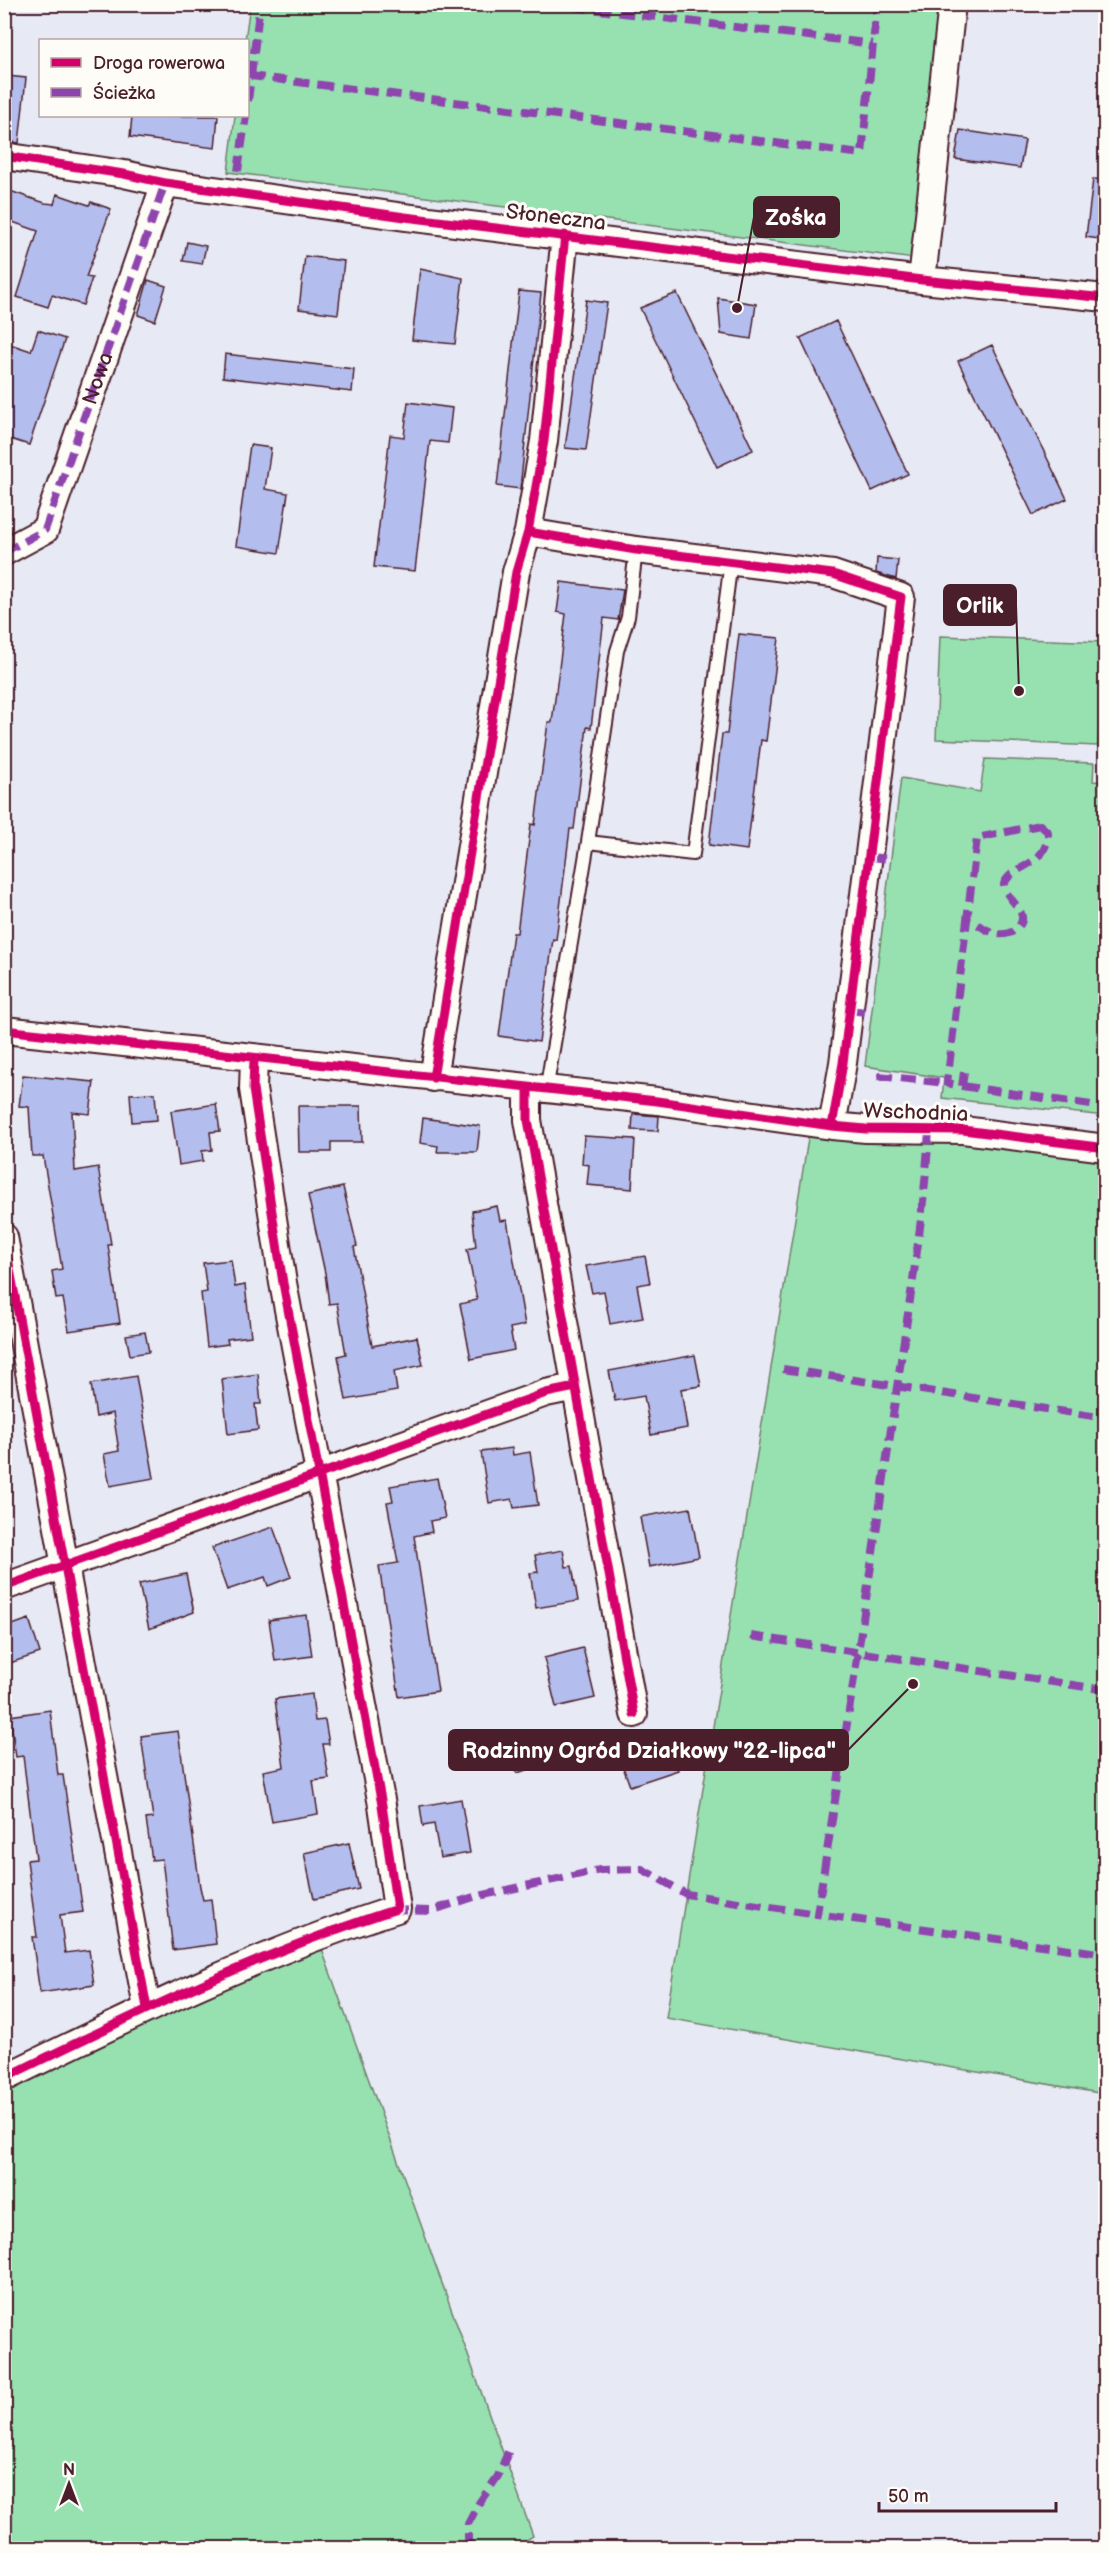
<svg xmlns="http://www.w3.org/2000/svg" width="1110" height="2553" viewBox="0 0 1110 2553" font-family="'Balsamiq Sans',sans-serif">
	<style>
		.built { fill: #d7dcf2 }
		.green { fill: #97e1b1; stroke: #70806e; stroke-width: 1.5 }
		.building { fill: #b3bdee; stroke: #4a1f2b; stroke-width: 1.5 }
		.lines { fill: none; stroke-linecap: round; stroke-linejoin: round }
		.lane-casing { stroke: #4a1f2b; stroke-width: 16 }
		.street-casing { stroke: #4a1f2b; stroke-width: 30 }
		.lane { stroke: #fdfcf7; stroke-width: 12 }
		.street { stroke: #fdfcf7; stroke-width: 26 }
		.quiet { stroke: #8e44ad; stroke-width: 8; stroke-dasharray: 15 8; stroke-linecap: butt }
		.cycleway-casing { stroke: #fdfcf7; stroke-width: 13 }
		.cycleway { stroke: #d6006c; stroke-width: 9 }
		.labels { text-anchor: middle; stroke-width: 6; stroke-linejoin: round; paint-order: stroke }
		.street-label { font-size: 21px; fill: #4a1f2b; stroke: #fdfcf7 }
		.leader { fill: none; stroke: #4a1f2b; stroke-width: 2 }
		.callout-dot { fill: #4a1f2b; stroke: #fdfcf7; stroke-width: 2 }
		.callout { fill: #4a1f2b; stroke: #4a1f2b; stroke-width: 2 }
		.callout-label { font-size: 22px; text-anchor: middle; font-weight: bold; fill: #fff }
	</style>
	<rect width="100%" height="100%" fill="#e7e9f4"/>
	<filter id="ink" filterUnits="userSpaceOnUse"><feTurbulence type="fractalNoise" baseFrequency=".0167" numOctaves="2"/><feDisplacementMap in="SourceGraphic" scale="12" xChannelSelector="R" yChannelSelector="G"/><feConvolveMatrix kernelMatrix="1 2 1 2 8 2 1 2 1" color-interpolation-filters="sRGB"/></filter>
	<g filter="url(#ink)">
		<path class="built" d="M 1105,462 L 1105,561 L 1093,560 Z"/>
		<path class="green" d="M 250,5 L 941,5 L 915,259 L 228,172 L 235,116 L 248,116 L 248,40 L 245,40 Z
			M 940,636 L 1105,642 L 1105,656 L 1102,656 L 1098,746 L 936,739 Z
			M 985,759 L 1094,763 L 1093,781 L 1105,782 L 1105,1116 L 942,1098 L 944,1078 L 865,1066 L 901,778 L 980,792 Z
			M 811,1120 L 1105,1160 L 1105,2094 L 666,2018 Z
			M 321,1947 L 533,2536 L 514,2548 L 5,2548 L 5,2093 L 144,2025 Z"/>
		<path class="building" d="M 7,76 L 26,78 L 19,143 L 4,141 L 4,82 L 6,83 Z
			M 132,116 L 218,116 L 215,148 L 130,137 Z
			M 960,130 L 1025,140 L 1020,168 L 955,159 Z
			M 1093,179 L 1106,180 L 1106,240 L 1086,237 Z
			M 4,189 L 45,203 L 54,204 L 57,194 L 89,205 L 91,202 L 111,209 L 86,277 L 92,278 L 83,305 L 52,295 L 48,307 L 17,297 L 38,231 L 4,219 Z
			M 187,242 L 206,246 L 202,264 L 183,261 Z
			M 305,256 L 344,261 L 338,314 L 299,309 Z
			M 420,269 L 463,278 L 455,344 L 412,340 Z
			M 148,280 L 166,286 L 155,321 L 138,315 Z
			M 519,291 L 541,293 L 520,489 L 497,486 Z
			M 677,293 L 753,450 L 717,467 L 640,308 Z
			M 718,298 L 756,304 L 751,339 L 721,334 Z
			M 586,300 L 607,303 L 586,450 L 565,448 Z
			M 836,321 L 908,474 L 872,491 L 800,338 Z
			M 38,330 L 65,339 L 29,445 L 4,437 L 4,342 L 31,351 Z
			M 992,345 L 1067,499 L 1033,515 L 958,361 Z
			M 225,354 L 354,369 L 352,392 L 223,377 Z
			M 408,402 L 452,408 L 448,443 L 430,441 L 415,571 L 374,567 L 390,435 L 404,437 Z
			M 250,445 L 271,448 L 265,489 L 288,493 L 279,553 L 236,546 Z
			M 877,558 L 898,560 L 896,579 L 876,573 Z
			M 561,582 L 623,590 L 618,620 L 604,618 L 591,728 L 587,727 L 574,829 L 570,829 L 556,940 L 553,939 L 539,1042 L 499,1036 L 513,933 L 517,933 L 531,824 L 535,825 L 548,722 L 552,722 L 566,614 L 557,612 Z
			M 739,634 L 779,638 L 766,741 L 761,740 L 747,850 L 709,845 L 722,734 L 727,734 Z
			M 23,1075 L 94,1082 L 90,1114 L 72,1112 L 75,1171 L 98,1167 L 111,1244 L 108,1245 L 120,1323 L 69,1331 L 63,1298 L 56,1299 L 52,1271 L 62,1269 L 43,1156 L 32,1156 L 29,1107 L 19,1106 Z
			M 155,1093 L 157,1120 L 132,1122 L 130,1094 Z
			M 216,1104 L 220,1131 L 210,1132 L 212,1150 L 202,1151 L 203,1161 L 179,1165 L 171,1111 Z
			M 298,1106 L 361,1106 L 362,1142 L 331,1142 L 331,1152 L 299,1152 Z
			M 633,1114 L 659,1116 L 658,1131 L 632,1130 Z
			M 423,1118 L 480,1126 L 477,1152 L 437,1152 L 438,1146 L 420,1143 Z
			M 584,1136 L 635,1139 L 632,1189 L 587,1185 L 589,1165 L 582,1164 Z
			M 343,1187 L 357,1246 L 354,1247 L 372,1346 L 417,1337 L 423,1365 L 394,1371 L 397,1391 L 346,1400 L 338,1356 L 346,1354 L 337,1303 L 329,1304 L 325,1273 L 308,1195 Z
			M 497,1206 L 500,1221 L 507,1220 L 525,1325 L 510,1328 L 514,1350 L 471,1359 L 460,1304 L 477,1300 L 467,1249 L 476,1247 L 472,1211 Z
			M 645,1256 L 650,1283 L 637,1285 L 643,1318 L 610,1324 L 604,1291 L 592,1293 L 586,1266 Z
			M 231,1260 L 235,1287 L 245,1285 L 251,1336 L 227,1339 L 228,1344 L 207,1347 L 201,1293 L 207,1292 L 203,1263 Z
			M 145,1332 L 149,1352 L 130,1355 L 126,1335 Z
			M 695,1355 L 701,1386 L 681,1389 L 687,1428 L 651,1435 L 644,1396 L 615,1401 L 609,1371 Z
			M 258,1374 L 261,1404 L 255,1404 L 258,1430 L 228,1434 L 222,1379 Z
			M 136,1376 L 154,1478 L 110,1486 L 104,1454 L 119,1451 L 113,1413 L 96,1417 L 91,1384 Z
			M 512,1448 L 513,1455 L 530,1452 L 538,1505 L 514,1508 L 512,1499 L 489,1503 L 481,1452 Z
			M 437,1478 L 445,1518 L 430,1521 L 432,1532 L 414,1536 L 438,1691 L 399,1697 L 379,1566 L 398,1563 L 387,1502 L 393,1501 L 390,1486 Z
			M 690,1508 L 699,1557 L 649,1567 L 640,1517 Z
			M 273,1527 L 291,1577 L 268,1586 L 265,1577 L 227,1590 L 212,1548 Z
			M 563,1550 L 566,1567 L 572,1566 L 578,1601 L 536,1608 L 530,1573 L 538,1572 L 535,1555 Z
			M 186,1574 L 194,1612 L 149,1629 L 139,1584 Z
			M 306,1615 L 312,1656 L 275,1661 L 269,1620 Z
			M 29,1619 L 40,1653 L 4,1665 L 4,1628 Z
			M 583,1648 L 595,1698 L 556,1707 L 544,1658 Z
			M 312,1694 L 315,1721 L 325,1720 L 329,1744 L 323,1744 L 329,1779 L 313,1781 L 318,1814 L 272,1822 L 263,1771 L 284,1767 L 275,1699 Z
			M 50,1710 L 58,1775 L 63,1775 L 83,1912 L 60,1915 L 65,1953 L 89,1950 L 94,1985 L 40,1993 L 32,1937 L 37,1937 L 27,1860 L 36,1859 L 23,1756 L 16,1757 L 10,1716 Z
			M 178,1731 L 200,1887 L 203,1900 L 211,1899 L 216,1944 L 173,1950 L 162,1859 L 152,1860 L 146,1819 L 153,1818 L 141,1736 Z
			M 667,1740 L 678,1770 L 630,1786 L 619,1756 Z
			M 539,1746 L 545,1764 L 517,1773 L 511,1755 Z
			M 461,1799 L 470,1853 L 440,1858 L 434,1824 L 423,1826 L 420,1806 Z
			M 349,1843 L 359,1889 L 314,1899 L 304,1853 Z"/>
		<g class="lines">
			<g class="lane-casing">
				<path id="lane" d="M 588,842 L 617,651 L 628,617 L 636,550
					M 546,1091 L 588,842 L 693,854 L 731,561"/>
			</g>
			<g class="street-casing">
				<path id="street" d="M 4,156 L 124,174 L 165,183 L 405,217 L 922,280 L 1106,298
					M 565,235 L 544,441 L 528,532 L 636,550 L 833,574 L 901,597 L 843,1063 L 832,1126
					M 922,280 L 952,4
					M 4,552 L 45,530 L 165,183
					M 4,1030 L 657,1101 L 832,1126 L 866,1129 L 963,1130 L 1106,1148
					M 433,1078 L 516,572 L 528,532
					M 528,1089 L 528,1120 L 634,1714
					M 4,1237 L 147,2008
					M 4,1587 L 546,1393 L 575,1387
					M 4,2078 C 133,2015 261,1952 397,1909 L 382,1805 L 283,1283 L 253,1089 L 254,1058"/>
			</g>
			<use href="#lane" class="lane"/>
			<use href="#street" class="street"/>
			<g class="quiet">
				<path d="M 550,4 L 873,44"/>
				<path d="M 251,76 L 260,4"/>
				<path d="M 248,101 L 251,76 L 862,154 L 877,4"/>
				<path d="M 238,171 L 246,116"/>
				<path id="s1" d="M 4,552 L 45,530 L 165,183"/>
				<path d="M 1040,825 L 1048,832 C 1048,867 1012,864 1004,884 C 1004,900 1035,913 1016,929 C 1012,933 1004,935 998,934 C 987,932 978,923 967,920 L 977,838 Z"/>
				<path d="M 870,857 L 891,859"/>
				<path d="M 850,1010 L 872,1013"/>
				<path d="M 964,1072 L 962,1086 L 947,1083 L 967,920"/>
				<path d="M 878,1076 L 947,1083"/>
				<path d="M 962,1086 L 1104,1107 L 1106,1096"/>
				<path d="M 929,1129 C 924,1223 907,1315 894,1408 C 870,1577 844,1745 817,1914 L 1106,1954"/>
				<path d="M 783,1369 L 1106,1418"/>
				<path d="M 751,1636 L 1106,1690"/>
				<path d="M 392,1910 L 430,1911 L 474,1897 L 600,1870 L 642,1869 L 686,1894 L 817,1914"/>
				<path d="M 468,2548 L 468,2524 L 479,2503 L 498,2476 L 509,2450"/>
			</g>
			<g class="cycleway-casing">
				<path id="cycleway" d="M 4,156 L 124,174 L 165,183 L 405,217 L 922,280 L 1106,298
					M 565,235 L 544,441 L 528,532 L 636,550 L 833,574 L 901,597 L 843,1063 L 832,1126
					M 4,1030 L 657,1101 L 832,1126 L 866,1129 L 963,1130 L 1106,1148
					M 433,1078 L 516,572 L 528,532
					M 528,1089 L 528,1120 L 634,1714
					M 4,1237 L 147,2008
					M 4,1587 L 546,1393 L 575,1387
					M 4,2078 C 133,2015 261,1952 397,1909 L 382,1805 L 283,1283 L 253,1089 L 254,1058"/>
			</g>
			<use href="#cycleway" class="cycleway"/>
		</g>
	</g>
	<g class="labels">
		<g class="street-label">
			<text transform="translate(556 217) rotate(7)" y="7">Słoneczna</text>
			<text dy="7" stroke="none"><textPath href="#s1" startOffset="207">Nowa</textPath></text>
			<text transform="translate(916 1112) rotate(2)" y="7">Wschodnia</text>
		</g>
	</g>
	<path class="leader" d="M737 308L754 217M1019 691L1016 605M913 1684L848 1750"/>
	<g class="callout-dot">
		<circle cx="737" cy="308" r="6"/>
		<circle cx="1019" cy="691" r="6"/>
		<circle cx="913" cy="1684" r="6"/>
	</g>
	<g class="callout">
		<rect x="754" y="197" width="85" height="40" rx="6"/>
		<rect x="944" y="585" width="72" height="40" rx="6"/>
		<rect x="449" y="1730" width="399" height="40" rx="6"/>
	</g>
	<g class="callout-label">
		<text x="796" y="225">Zośka</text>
		<text x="980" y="613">Orlik</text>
		<text x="649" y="1758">Rodzinny Ogród Działkowy "22-lipca"</text>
	</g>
	<rect width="1110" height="2553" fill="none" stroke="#fdfcf7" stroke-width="24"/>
	<rect x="12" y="12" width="1086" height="2529" fill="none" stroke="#4a1f2b" stroke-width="2" filter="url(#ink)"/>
	<rect x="39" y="39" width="210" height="78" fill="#fdfcf7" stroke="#b5a4a5" stroke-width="1.5"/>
	<rect x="51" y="58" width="30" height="9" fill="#d6006c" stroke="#b5a4a5" stroke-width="1.5"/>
	<text x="93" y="69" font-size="18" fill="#4a1f2b">Droga rowerowa</text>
	<rect x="51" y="88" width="30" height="9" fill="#8e44ad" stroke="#b5a4a5" stroke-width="1.5"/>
	<text x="93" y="99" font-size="18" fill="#4a1f2b">Ścieżka</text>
	<g transform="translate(69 2484)" stroke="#fdfcf7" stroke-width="4.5" paint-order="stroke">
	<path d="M0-4.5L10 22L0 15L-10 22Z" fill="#4a1f2b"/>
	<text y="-9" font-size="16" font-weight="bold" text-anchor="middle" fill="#4a1f2b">N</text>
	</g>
	<path d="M879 2502v9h177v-9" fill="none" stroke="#4a1f2b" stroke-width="3"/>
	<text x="888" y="2502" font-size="18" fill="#4a1f2b" stroke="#fdfcf7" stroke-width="4.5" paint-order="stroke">50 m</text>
</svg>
